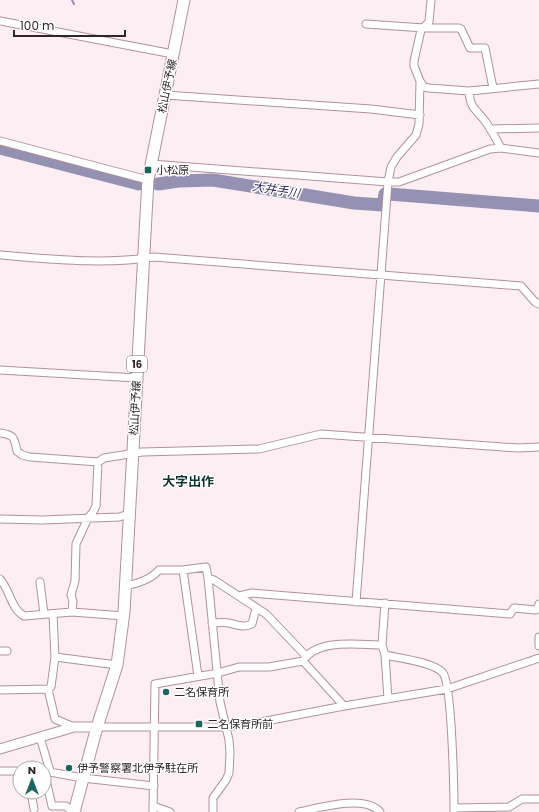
<svg xmlns="http://www.w3.org/2000/svg" width="539" height="812" viewBox="0 0 539 812" font-family="Poppins,'Noto Sans JP',sans-serif">
	<style>
		.lines { fill: none; stroke-linecap: round; stroke-linejoin: round }
		.stream { stroke: #9591b3; stroke-width: 2 }
		.river { stroke: #9591b3; stroke-width: 13 }
		.street-casing { stroke: #b1919b; stroke-width: 9 }
		.secondary-casing { stroke: #b1919b; stroke-width: 11 }
		.primary-casing { stroke: #b1919b; stroke-width: 13 }
		.street { stroke: #fff; stroke-width: 7 }
		.secondary { stroke: #fff; stroke-width: 9 }
		.primary { stroke: #fff; stroke-width: 11 }
		.poi-dot { fill: #1a665f; stroke: #fff; stroke-width: 1.5 }
		.labels { text-anchor: middle; stroke-width: 3; stroke-linejoin: round; paint-order: stroke }
		.shield { fill: #fff; stroke: #6f6669; stroke-width: 1 }
		.shield-label { font-size: 10px; font-weight: bold; fill: #312529 }
		.street-label { font-size: 11px; fill: #312529; stroke: #fff }
		.poi-label { font-size: 11px; fill: #312529; stroke: #fff; text-anchor: start }
		.water-label { font-size: 12px; font-style: italic; fill: #382f5e; stroke: #fff }
		.quarter-label { font-size: 13px; font-weight: bold; fill: #103330; stroke: #fff }
	</style>
	<rect width="100%" height="100%" fill="#fceef2"/>
	<g class="lines">
		<path class="stream" d="M 72,0 L 74,4"/>
		<path class="river" d="M 0,148 L 139,184
			M 158,184 L 179,181 L 213,180 L 354,203 L 383,205 L 385,194
			M 389,194 L 539,206"/>
		<g class="street-casing">
			<path id="street" d="M 0,21 L 173,54
				M 366,24 L 424,28 L 459,28 L 461,29 L 470,48 L 485,48 L 493,88
				M 420,81 L 424,87 L 429,88 L 469,91 L 539,84
				M 469,91 C 470,108 475,108 485,121 C 491,129 496,139 501,148
				M 165,95 L 371,109 L 420,115
				M 490,129 L 539,128
				M 0,141 L 148,180
				M 151,164 L 388,182 L 399,182 L 490,149 L 501,148 L 539,153
				M 0,255 C 51,259 104,265 154,257 L 521,286 L 535,302 L 539,304
				M 0,370 L 137,378
				M 0,433 C 15,435 14,438 17,451 L 22,455 L 30,457 L 98,462 L 104,458 L 142,452 L 259,449 L 321,434 L 518,448 L 539,447
				M 0,519 L 42,520 L 119,517 L 129,514
				M 183,570 L 198,676
				M 208,578 L 220,702 L 229,740 L 230,753 L 229,773 L 226,780 L 213,798 L 213,812
				M 0,579 C 10,590 11,609 24,616 L 72,612 L 124,616
				M 40,582 L 44,614
				M 126,586 C 138,583 150,580 159,570 L 183,570 L 206,567 L 208,578 L 214,580 L 266,614 L 306,656
				M 239,596 L 252,593 L 510,614 L 514,608 L 536,610 L 538,608 L 539,604
				M 356,602 L 388,182 L 391,167 L 397,157 L 416,135 L 419,124 L 420,81 L 414,66 L 414,61 L 421,30 L 429,22 L 431,0
				M 385,603 L 382,645 L 385,655 C 398,658 434,662 443,673 C 452,684 454,792 454,812
				M 72,612 L 73,601 L 71,595 L 75,581 L 76,544 L 88,518 L 93,512 L 96,506 L 98,462
				M 212,623 C 217,623 224,622 229,623 C 238,625 243,628 252,624 L 256,608
				M 539,637 L 539,646
				M 0,651 L 7,651
				M 385,655 L 388,699
				M 55,657 L 117,665
				M 303,661 L 344,706
				M 48,689 L 55,719 L 74,727
				M 0,690 L 48,689 L 51,687 L 55,657 L 53,614
				M 97,727 L 225,727 L 266,721 L 344,706 L 447,689 L 539,658
				M 40,737 L 50,771
				M 0,771 L 20,771
				M 44,771 L 83,778 L 154,786
				M 44,771 L 52,806 L 66,806 L 69,809 L 75,809
				M 31,792 L 34,809
				M 153,806 L 170,812
				M 454,808 L 509,807 L 522,799 L 539,799
				M 153,812 L 155,684 L 218,673 L 239,667 L 269,667 L 303,661 C 317,638 358,645 382,645
				M 299,812 C 318,808 365,794 380,812"/>
		</g>
		<g class="secondary-casing">
			<path id="secondary" d="M 0,749 L 74,727 L 97,727"/>
		</g>
		<g class="primary-casing">
			<path id="primary" d="M 74,812 L 97,727 L 117,665 L 124,612 L 148,180 L 184,0"/>
		</g>
		<use href="#street" class="street"/>
		<use href="#secondary" class="secondary"/>
		<use href="#primary" class="primary"/>
	</g>
	<g class="poi-dot">
		<rect x="144" y="166" width="8" height="8" rx="2"/>
		<circle cx="166" cy="692" r="4"/>
		<rect x="195" y="720" width="8" height="8" rx="2"/>
		<circle cx="69" cy="768" r="4"/>
	</g>
	<g class="labels">
		<rect class="shield" x="127" y="356" width="20" height="16" rx="3"/>
		<g class="shield-label">
			<text x="137" y="368">16</text>
		</g>
		<g class="street-label">
			<text transform="translate(167 86) rotate(-78)" y="4">松山伊予線</text>
			<text transform="translate(135 408) rotate(-87)" y="4">松山伊予線</text>
		</g>
		<g class="poi-label">
			<text x="156" y="174">小松原</text>
			<text x="174" y="696">二名保育所</text>
			<text x="207" y="728">二名保育所前</text>
			<text x="77" y="772">伊予警察署北伊予駐在所</text>
		</g>
		<g class="water-label">
			<text transform="translate(276 190) rotate(9)" y="4">大井手川</text>
		</g>
		<g class="quarter-label">
			<text x="188" y="486">大字出作</text>
		</g>
	</g>
	<g transform="translate(32 780)"><circle r="19" fill="#ffffff" stroke="#ada8a9"/>
	<path d="M0-3L7 15L0 10L-7 15Z" fill="#1a665f"/>
	<text y="-6" font-size="11" font-weight="bold" text-anchor="middle" fill="#312529">N</text>
	</g>
	<path d="M14 30v6h111v-6" fill="none" stroke="#312529" stroke-width="2"/>
	<text x="20" y="30" font-size="12" fill="#312529" stroke="#ffffff" stroke-width="3" paint-order="stroke">100 m</text>
</svg>
